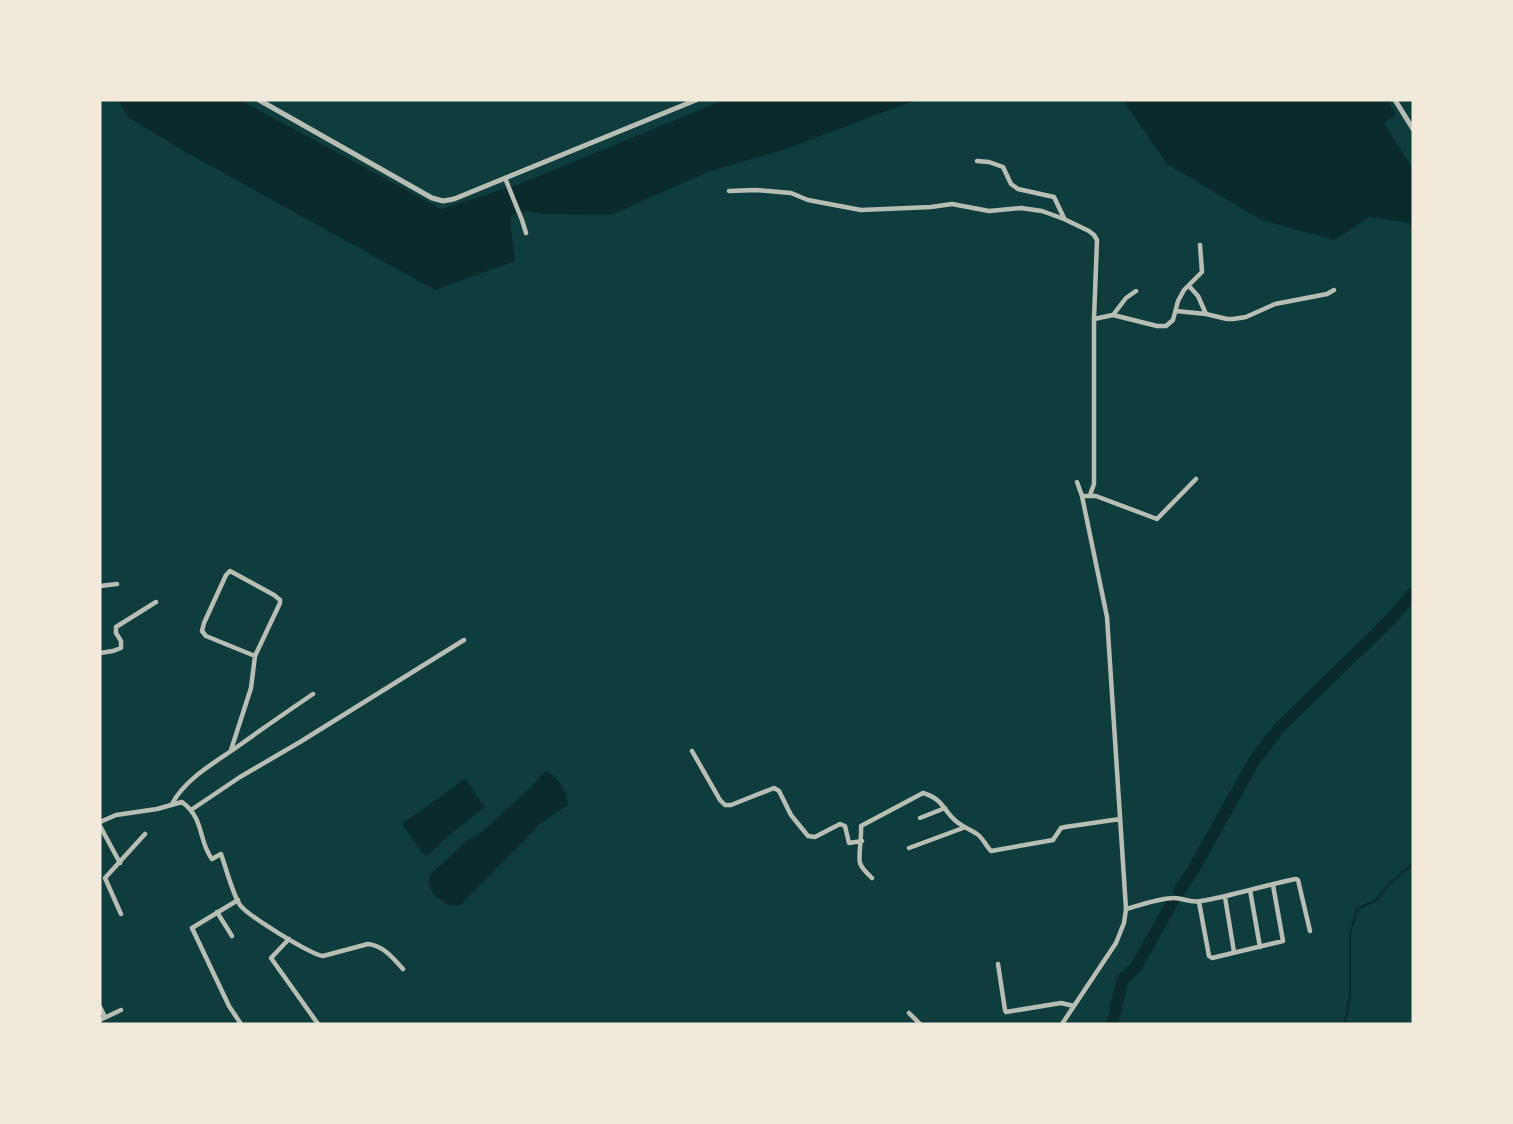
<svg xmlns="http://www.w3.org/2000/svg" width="1513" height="1124" viewBox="0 0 1513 1124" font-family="Raleway,sans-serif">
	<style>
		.water { fill: #0a2a2b }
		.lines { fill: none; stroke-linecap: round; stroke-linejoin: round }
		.stream { stroke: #0a2a2b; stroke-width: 2 }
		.river { stroke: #0a2a2b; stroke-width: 12 }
		.minor { stroke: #b8beb3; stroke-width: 4.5 }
		.tertiary { stroke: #b8beb3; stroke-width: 5 }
	</style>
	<rect width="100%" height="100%" fill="#0f3d3e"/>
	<path class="water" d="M 118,100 L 240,100 L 441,209 L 517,185 L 724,100 L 916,100 L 783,150 L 710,171 L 611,215 L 542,214 L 526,211 L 511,215 L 511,229 L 515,261 L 435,290 L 182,150 L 128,117 Z
		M 1123,100 L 1387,100 L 1396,114 L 1384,123 L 1413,169 L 1413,230 L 1409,223 L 1369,217 L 1334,240 L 1261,220 L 1167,164 Z
		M 546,771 C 558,776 568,793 568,805 L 541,823 L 465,900 L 462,905 L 448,905 L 435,896 L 428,884 L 430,875 L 469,839 L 483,831 L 531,787 Z
		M 465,779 L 485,807 L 449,835 L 429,855 L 423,854 L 402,824 Z"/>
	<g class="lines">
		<path class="stream" d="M 1345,1024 L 1350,995 L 1350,933 L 1357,910 L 1377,899 L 1390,883 L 1413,864"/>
		<path class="river" d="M 1179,891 L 1193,870 L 1254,761 L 1280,727 L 1391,619 L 1413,593
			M 1112,1024 L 1123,979 L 1136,967 L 1173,901"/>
		<path class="minor" d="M 977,161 L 989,162 L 1003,167 L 1011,184 L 1018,189 L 1054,197 L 1064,218
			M 505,178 L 522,220 L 526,233
			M 729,191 L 756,190 L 791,193 L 808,200 L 861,210 L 931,207 L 952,204 L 989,211 L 1021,208 L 1042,211 L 1064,219 L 1089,231 L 1094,235 L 1097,240 L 1094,319 L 1094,484 L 1090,495
			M 1189,286 L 1198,296 L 1206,314
			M 1176,311 L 1206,314 L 1227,319 L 1233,319 L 1246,317 L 1275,304 L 1327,294 L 1334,290
			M 1113,315 L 1126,298 L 1136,291
			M 1094,319 L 1113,315 L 1157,326 L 1166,326 L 1173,320 L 1178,301 L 1184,290 L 1202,272 L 1200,245
			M 1082,496 L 1096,496 L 1157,519 L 1196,479
			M 100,586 L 117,584
			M 100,653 L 113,651 L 121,648 L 121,641 L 116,633 L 116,627 L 156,602
			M 231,750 L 251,688 L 255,656 L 280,603 L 280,600 L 274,595 L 230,571 L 226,575 L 204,623 L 202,631 L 206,636 L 255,656
			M 692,751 L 720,800 L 725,805 L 731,805 L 774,788 L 779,791 L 791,815 L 808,836 L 815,837 L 840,824 L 845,826 L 849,843 L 862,841
			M 172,804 C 185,779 214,763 237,747 C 262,729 288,711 313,694
			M 191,810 L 240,777 L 300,742 L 464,640
			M 920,818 L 945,808
			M 100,822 L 116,815 L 157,809 L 182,802 C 205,819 198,841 212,859 L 221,854 C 226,868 233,895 240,905 C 248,916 310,954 323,956 L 368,944 C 384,946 393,958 403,969
			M 100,826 L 120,863
			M 909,848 L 963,828
			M 872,878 C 868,874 862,869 860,863 C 858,859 862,834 861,826 L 923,793 C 944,799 943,811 957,822 C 963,827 970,829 977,834 C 983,838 986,846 991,851 L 1053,840 L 1061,828 L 1065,827 L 1120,819
			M 1250,890 L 1260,947
			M 1225,897 L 1234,952
			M 238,900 L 192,928 L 229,1006 L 241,1024
			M 1199,902 L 1209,956 L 1212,958 L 1283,941 L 1273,885
			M 1126,909 C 1142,905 1159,898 1174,898 C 1184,898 1189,903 1201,901 C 1233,896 1264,885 1296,879 L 1298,880 L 1310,931
			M 217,912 L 232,936
			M 121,914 L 105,878 L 145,834
			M 289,939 L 271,958 L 318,1024
			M 998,964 L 1005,1010 L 1006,1012 L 1061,1003 L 1074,1006
			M 100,1007 L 105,1017
			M 909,1013 L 920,1024
			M 100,1020 L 121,1010
			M 1062,1024 L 1116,943 L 1124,923 L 1126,909 L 1107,617 L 1082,496 L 1077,482"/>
		<path class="tertiary" d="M 259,100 L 432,198 L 443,201 L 454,199 L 696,100
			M 1395,100 L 1413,129"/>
	</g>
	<rect width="1513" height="1124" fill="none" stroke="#f1e9da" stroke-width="203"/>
</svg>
